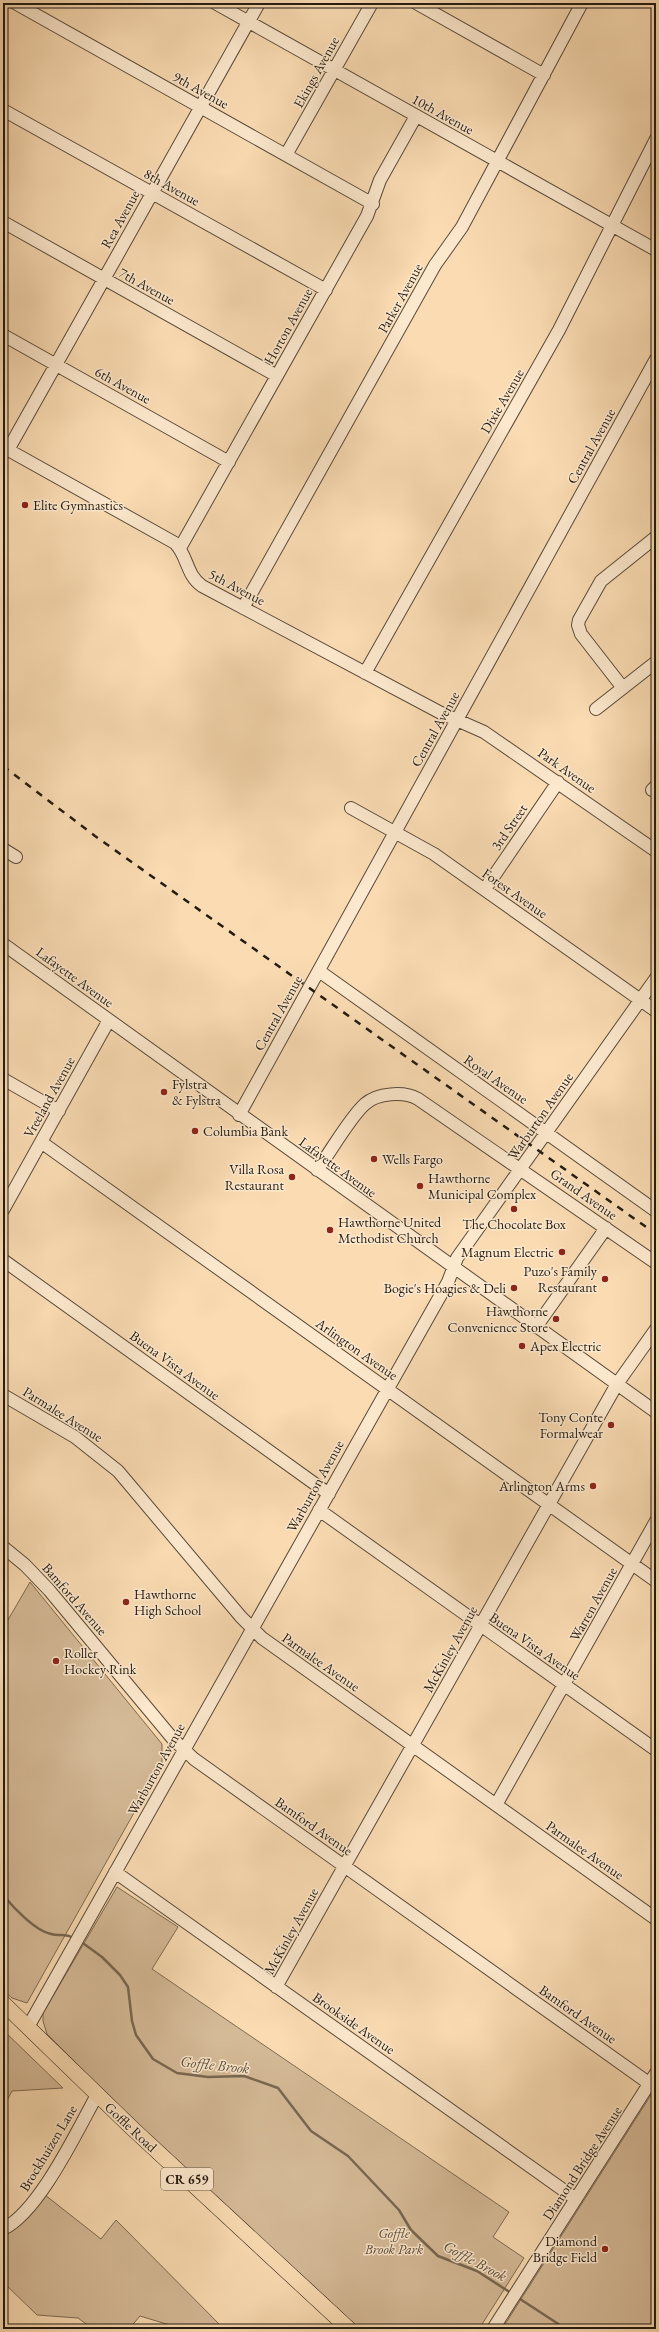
<svg xmlns="http://www.w3.org/2000/svg" width="659" height="2332" viewBox="0 0 659 2332" font-family="'EB Garamond',serif">
	<style>
		.green { fill: #d5ba97; stroke: #7c6a54 }
		.lines { fill: none; stroke-linecap: round; stroke-linejoin: round }
		.stream { stroke: #786752; stroke-width: 2.5 }
		.minor-casing { stroke: #594b3a; stroke-width: 14 }
		.major-casing { stroke: #231b12; stroke-width: 16 }
		.minor { stroke: #fce8cd; stroke-width: 12 }
		.major { stroke: #fadbb2; stroke-width: 15 }
		.rail { stroke: #231b12; stroke-width: 2.5; stroke-dasharray: 7 7; stroke-linecap: butt }
		.poi-dot { fill: #8f2418; stroke: #fce8cd; stroke-width: 1.5 }
		.labels { text-anchor: middle; stroke-width: 3; stroke-linejoin: round; paint-order: stroke }
		.shield { fill: #fce8cd; stroke: #64584a; stroke-width: 1 }
		.shield-label { font-size: 13px; font-weight: bold; fill: #231b12 }
		.street-label { font-size: 14px; fill: #231b12; stroke: #fce8cd }
		.poi-label { font-size: 14px; fill: #231b12; stroke: #fce8cd; text-anchor: start }
		.park-label { font-size: 14px; font-style: italic; fill: #584b3a; stroke: #fce8cd }
		.water-label { font-size: 15px; font-style: italic; fill: #5c4e3c; stroke: #fce8cd }
	</style>
	<rect width="100%" height="100%" fill="#fadbb2"/>
	<filter id="stains"><feTurbulence type="fractalNoise" baseFrequency=".005" numOctaves="4"/><feColorMatrix values="0 0 0 0 .2 0 0 0 0 .09 0 0 0 0 .02 0 0 0 .5 -.17"/></filter>
	<radialGradient id="worn" r=".72"><stop offset=".6" stop-color="#630" stop-opacity="0"/><stop offset="1" stop-color="#630" stop-opacity=".3"/></radialGradient>
	<path class="green" d="M 30,1582 L 162,1744 L 162,1763 L 27,2003 L 12,1998 L 3,1990 L 3,1624 L 5,1625 Z
		M 117,1887 L 178,1927 L 152,1969 L 509,2212 L 493,2237 L 524,2258 L 479,2329 L 360,2329 L 123,2111 L 47,2034 L 43,2021 L 43,2013 Z
		M 3,2030 L 63,2088 L 12,2091 L 3,2108 Z
		M 656,2087 L 656,2329 L 502,2329 Z
		M 40,2191 L 101,2239 L 116,2220 L 224,2329 L 175,2329 L 173,2326 L 140,2316 L 129,2329 L 93,2329 L 78,2318 L 37,2315 L 3,2282 L 3,2227 Z"/>
	<g class="lines">
		<path class="stream" d="M 3,1895 C 13,1907 35,1931 51,1934 C 61,1937 63,1932 74,1938
			M 80,1941 L 102,1957 L 120,1975 L 128,1987 L 132,2021 L 136,2035 L 153,2059 L 177,2073 L 208,2077 L 244,2076 L 278,2088 L 311,2131 L 348,2156 L 399,2210 L 411,2230 L 438,2256 L 477,2271 L 511,2293
			M 517,2297 L 566,2329"/>
		<g class="minor-casing">
			<path id="minor" d="M 15,3 L 373,204
				M 215,3 L 656,250
				M 416,3 L 544,75
				M 3,110 L 326,290
				M 286,155 L 372,3
				M 3,222 L 277,376
				M 3,335 L 229,462
				M 3,447 L 175,543 C 188,556 186,575 202,586 L 441,713 L 484,732 L 656,851
				M 8,450 L 259,3
				M 180,548 L 367,216 L 380,180 L 416,116
				M 243,608 L 435,265 L 462,227 L 582,3
				M 365,673 L 559,330 L 656,139
				M 623,688 L 581,634 L 578,625 L 579,620 L 601,581 L 656,537
				M 596,709 L 656,662
				M 652,790 L 656,786
				M 351,808 L 434,854 L 656,1011
				M 3,849 L 16,857
				M 485,889 L 558,782
				M 3,944 L 656,1412
				M 319,971 L 656,1211
				M 3,1079 L 59,1111
				M 239,1115 L 656,359
				M 41,1142 L 656,1581
				M 317,1170 C 330,1153 350,1117 365,1104 C 377,1093 404,1091 418,1099 L 656,1263
				M 3,1210 L 109,1020
				M 3,1260 L 329,1494
				M 536,1327 L 606,1228
				M 3,1395 L 75,1437 L 118,1471 L 241,1617 L 262,1638 L 656,1919
				M 319,1510 L 656,1750
				M 3,1547 L 25,1565 L 49,1590 L 173,1739 L 194,1759 L 650,2084
				M 496,1805 L 656,1521
				M 115,1872 L 576,2199
				M 276,1987 L 617,1384 L 656,1329
				M 28,2027 L 448,1282 L 457,1258 L 656,978
				M 3,2229 C 39,2212 77,2131 97,2095
				M 493,2329 L 656,2073"/>
		</g>
		<g class="major-casing">
			<path id="major" d="M 3,2003 L 133,2129 L 349,2329"/>
		</g>
		<use href="#minor" class="minor"/>
		<use href="#major" class="major"/>
		<path class="rail" d="M 3,766 L 95,836 L 656,1234"/>
	</g>
	<g class="poi-dot">
		<circle cx="25" cy="505" r="4"/>
		<circle cx="164" cy="1092" r="4"/>
		<circle cx="195" cy="1131" r="4"/>
		<circle cx="374" cy="1159" r="4"/>
		<circle cx="292" cy="1177" r="4"/>
		<circle cx="420" cy="1186" r="4"/>
		<circle cx="514" cy="1209" r="4"/>
		<circle cx="330" cy="1230" r="4"/>
		<circle cx="562" cy="1252" r="4"/>
		<circle cx="605" cy="1279" r="4"/>
		<circle cx="514" cy="1288" r="4"/>
		<circle cx="556" cy="1319" r="4"/>
		<circle cx="522" cy="1346" r="4"/>
		<circle cx="611" cy="1425" r="4"/>
		<circle cx="593" cy="1486" r="4"/>
		<circle cx="126" cy="1602" r="4"/>
		<circle cx="56" cy="1661" r="4"/>
		<circle cx="605" cy="2249" r="4"/>
	</g>
	<g class="labels">
		<rect class="shield" x="161" y="2168" width="52" height="22" rx="3"/>
		<g class="shield-label">
			<text x="187" y="2184">CR 659</text>
		</g>
		<g class="street-label">
			<text transform="translate(316 72) rotate(-61)" y="5">Ekings Avenue</text>
			<text transform="translate(201 90) rotate(29)" y="5">9th Avenue</text>
			<text transform="translate(443 114) rotate(29)" y="5">10th Avenue</text>
			<text transform="translate(172 187) rotate(29)" y="5">8th Avenue</text>
			<text transform="translate(120 219) rotate(-61)" y="5">Rea Avenue</text>
			<text transform="translate(147 286) rotate(29)" y="5">7th Avenue</text>
			<text transform="translate(400 298) rotate(-61)" y="5">Parker Avenue</text>
			<text transform="translate(288 326) rotate(-61)" y="5">Horton Avenue</text>
			<text transform="translate(123 385) rotate(29)" y="5">6th Avenue</text>
			<text transform="translate(502 401) rotate(-60)" y="5">Dixie Avenue</text>
			<text transform="translate(591 446) rotate(-61)" y="5">Central Avenue</text>
			<text transform="translate(237 587) rotate(28)" y="5">5th Avenue</text>
			<text transform="translate(435 729) rotate(-61)" y="5">Central Avenue</text>
			<text transform="translate(567 770) rotate(35)" y="5">Park Avenue</text>
			<text transform="translate(509 827) rotate(-56)" y="5">3rd Street</text>
			<text transform="translate(515 893) rotate(35)" y="5">Forest Avenue</text>
			<text transform="translate(75 977) rotate(36)" y="5">Lafayette Avenue</text>
			<text transform="translate(278 1013) rotate(-61)" y="5">Central Avenue</text>
			<text transform="translate(496 1079) rotate(35)" y="5">Royal Avenue</text>
			<text transform="translate(49 1097) rotate(-61)" y="5">Vreeland Avenue</text>
			<text transform="translate(540 1116) rotate(-55)" y="5">Warburton Avenue</text>
			<text transform="translate(338 1167) rotate(36)" y="5">Lafayette Avenue</text>
			<text transform="translate(584 1194) rotate(35)" y="5">Grand Avenue</text>
			<text transform="translate(357 1349) rotate(35)" y="5">Arlington Avenue</text>
			<text transform="translate(175 1365) rotate(36)" y="5">Buena Vista Avenue</text>
			<text transform="translate(63 1414) rotate(32)" y="5">Parmalee Avenue</text>
			<text transform="translate(315 1486) rotate(-61)" y="5">Warburton Avenue</text>
			<text transform="translate(75 1599) rotate(49)" y="5">Bamford Avenue</text>
			<text transform="translate(593 1604) rotate(-61)" y="5">Warren Avenue</text>
			<text transform="translate(535 1646) rotate(35)" y="5">Buena Vista Avenue</text>
			<text transform="translate(450 1649) rotate(-61)" y="5">McKinley Avenue</text>
			<text transform="translate(321 1662) rotate(35)" y="5">Parmalee Avenue</text>
			<text transform="translate(156 1769) rotate(-61)" y="5">Warburton Avenue</text>
			<text transform="translate(314 1826) rotate(35)" y="5">Bamford Avenue</text>
			<text transform="translate(585 1850) rotate(35)" y="5">Parmalee Avenue</text>
			<text transform="translate(291 1931) rotate(-61)" y="5">McKinley Avenue</text>
			<text transform="translate(578 2014) rotate(35)" y="5">Bamford Avenue</text>
			<text transform="translate(354 2023) rotate(35)" y="5">Brookside Avenue</text>
			<text transform="translate(131 2127) rotate(43)" y="5">Goffle Road</text>
			<text transform="translate(48 2148) rotate(-59)" y="5">Brockhuizen Lane</text>
			<text transform="translate(582 2163) rotate(-57)" y="5">Diamond Bridge Avenue</text>
		</g>
		<g class="poi-label">
			<text x="33" y="510">Elite Gymnastics</text>
			<text x="172" y="1089">Fylstra<tspan x="172" dy="16">&amp; Fylstra</tspan></text>
			<text x="203" y="1136">Columbia Bank</text>
			<text x="382" y="1164">Wells Fargo</text>
			<text x="284" y="1174" text-anchor="end">Villa Rosa<tspan x="284" dy="16">Restaurant</tspan></text>
			<text x="428" y="1183">Hawthorne<tspan x="428" dy="16">Municipal Complex</tspan></text>
			<text x="338" y="1227">Hawthorne United<tspan x="338" dy="16">Methodist Church</tspan></text>
			<text x="514" y="1229" text-anchor="middle">The Chocolate Box</text>
			<text x="554" y="1257" text-anchor="end">Magnum Electric</text>
			<text x="597" y="1276" text-anchor="end">Puzo's Family<tspan x="597" dy="16">Restaurant</tspan></text>
			<text x="506" y="1293" text-anchor="end">Bogie's Hoagies &amp; Deli</text>
			<text x="548" y="1316" text-anchor="end">Hawthorne<tspan x="548" dy="16">Convenience Store</tspan></text>
			<text x="530" y="1351">Apex Electric</text>
			<text x="603" y="1422" text-anchor="end">Tony Conte<tspan x="603" dy="16">Formalwear</tspan></text>
			<text x="585" y="1491" text-anchor="end">Arlington Arms</text>
			<text x="134" y="1599">Hawthorne<tspan x="134" dy="16">High School</tspan></text>
			<text x="64" y="1658">Roller<tspan x="64" dy="16">Hockey Rink</tspan></text>
			<text x="597" y="2246" text-anchor="end">Diamond<tspan x="597" dy="16">Bridge Field</tspan></text>
		</g>
		<g class="park-label">
			<text x="394" y="2238">Goffle<tspan x="394" dy="16">Brook Park</tspan></text>
		</g>
		<g class="water-label">
			<text transform="translate(215 2065) rotate(6)" y="5">Goffle Brook</text>
			<text transform="translate(475 2261) rotate(28)" y="5">Goffle Brook</text>
		</g>
	</g>
	<rect width="659" height="2332" fill="none" stroke="#fadbb2" stroke-width="16"/>
	<rect x="4" y="4" width="651" height="2324" fill="none" stroke="#231b12" stroke-width="2"/>
	<rect x="8" y="8" width="643" height="2316" fill="none" stroke="#231b12"/>
	<rect width="100%" height="100%" filter="url(#stains)"/>
	<rect width="100%" height="100%" fill="url(#worn)"/>
</svg>
